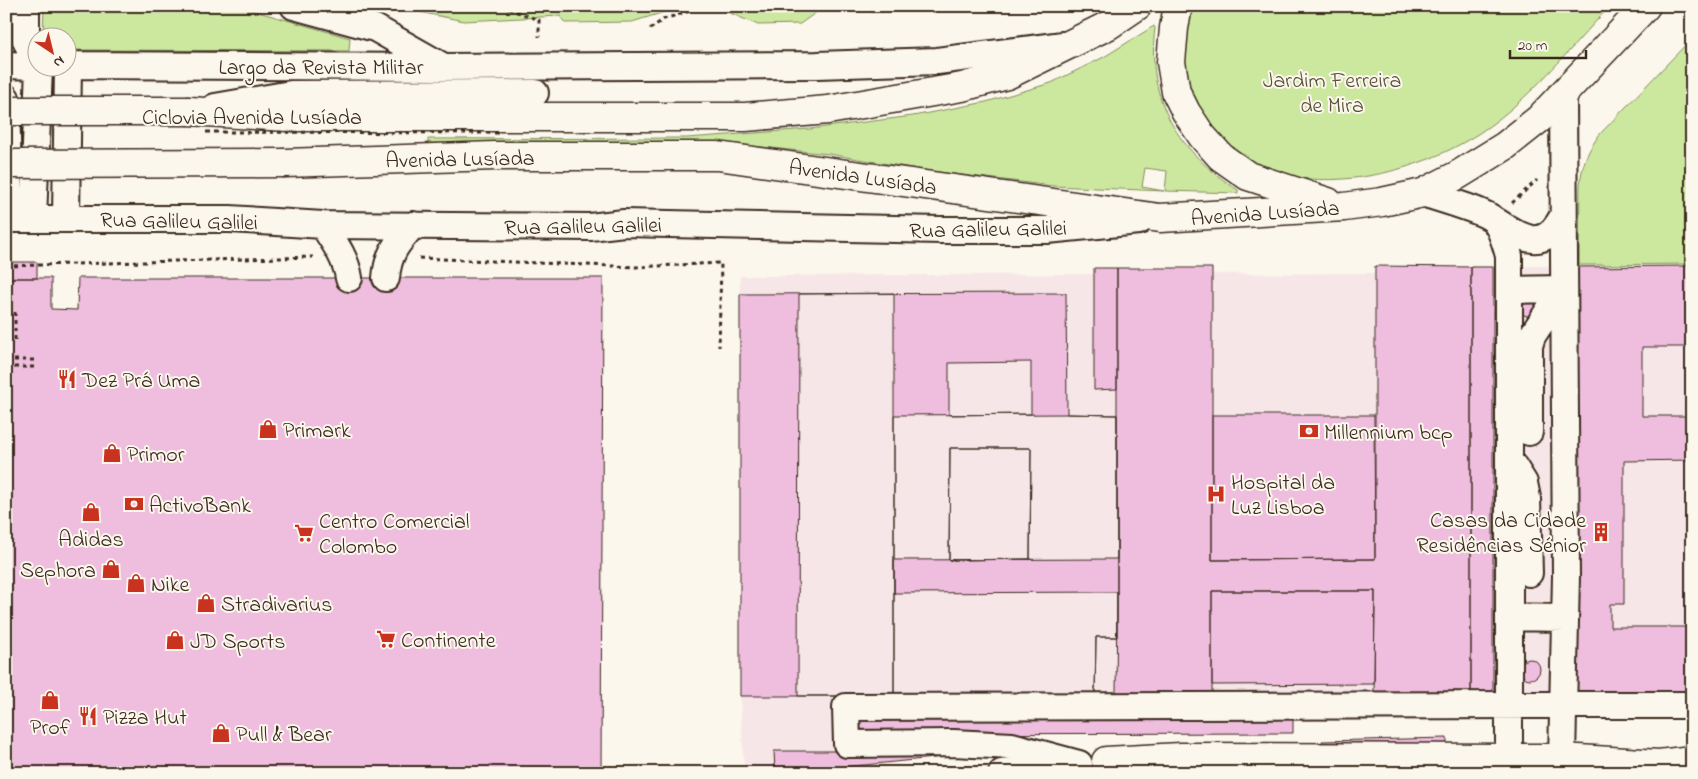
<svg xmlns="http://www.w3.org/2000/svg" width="1698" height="779" viewBox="0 0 1698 779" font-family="'Indie Flower',sans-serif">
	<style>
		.built { fill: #f7e6e8 }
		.green { fill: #cce89f; stroke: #84895e }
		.building { fill: #efbedf; stroke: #3b2a1e; fill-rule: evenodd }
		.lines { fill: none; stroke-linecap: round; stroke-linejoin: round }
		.minor-casing { stroke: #3b2a1e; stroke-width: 30 }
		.major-casing { stroke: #3b2a1e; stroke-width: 31 }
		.path { stroke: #3b2a1e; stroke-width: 3; stroke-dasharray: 4 4; stroke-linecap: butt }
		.minor { stroke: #fbf7ec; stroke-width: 26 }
		.major { stroke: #fbf7ec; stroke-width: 28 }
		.major-bridge-casing { stroke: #3b2a1e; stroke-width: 31; stroke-linecap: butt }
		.path-bridge { stroke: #3b2a1e; stroke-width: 3; stroke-dasharray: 4 4; stroke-linecap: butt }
		.major-bridge { stroke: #fbf7ec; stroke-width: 28 }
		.labels { text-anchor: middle; stroke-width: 4; stroke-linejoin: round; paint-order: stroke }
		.street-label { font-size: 22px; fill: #3b2a1e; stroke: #fbf7ec }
		.park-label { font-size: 22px; fill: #585038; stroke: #fbf7ec }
		.poi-label { font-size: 22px; fill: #3b2a1e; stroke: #fbf7ec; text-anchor: start }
	</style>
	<rect width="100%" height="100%" fill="#fbf7ec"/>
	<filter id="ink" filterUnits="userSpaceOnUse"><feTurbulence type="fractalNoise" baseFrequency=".02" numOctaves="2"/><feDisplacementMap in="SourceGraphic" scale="10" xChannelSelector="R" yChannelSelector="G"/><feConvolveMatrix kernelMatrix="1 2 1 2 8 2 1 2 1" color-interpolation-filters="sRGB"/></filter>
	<g filter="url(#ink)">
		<path class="built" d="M 1375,266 L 1692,266 L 1692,693 L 1293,717 L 1293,733 L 983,734 L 983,753 L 805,771 L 775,771 L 774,768 L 744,769 L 740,696 L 740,276 L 1094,274 L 1094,268 L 1212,268 L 1212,274 L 1375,273 Z"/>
		<path class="green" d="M 44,6 L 237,6 L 350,38 L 349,51 L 68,50 L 68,38 L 43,37 Z
			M 389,6 L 684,6 L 632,22 L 565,23 L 560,16 L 464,21 Z
			M 721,6 L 825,6 L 800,24 L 758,25 L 723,10 Z
			M 871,6 L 1004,6 L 1000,10 L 871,12 Z
			M 1188,6 L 1610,6 C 1564,55 1518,115 1457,146 C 1398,177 1319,192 1255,167 C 1246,164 1238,154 1231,148 C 1223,142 1210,135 1205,126 C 1201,120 1199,112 1196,105 C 1192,96 1182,80 1182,70 C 1181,52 1186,25 1188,6 Z
			M 1154,26 L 1155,28 C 1146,101 1178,151 1238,190 L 1238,193 L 1165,191 L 1167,171 L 1145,168 L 1142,187 L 1164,191 L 1053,186 L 930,171 L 829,154 L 723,143 L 428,143 L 428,139 L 687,138 L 810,129 L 913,116 L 986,102 L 1051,83 L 1104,57 Z
			M 1692,38 L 1692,264 L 1579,265 L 1580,184 C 1582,164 1588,150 1600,134 Z"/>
		<path class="building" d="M 6,262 L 37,262 L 37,278 L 6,278 Z
			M 1375,266 L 1471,267 L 1471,696 L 1374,696 L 1375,591 L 1212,591 L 1212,696 L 1116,696 L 1117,592 L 894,593 L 894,560 L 1117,559 L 1117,268 L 1212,268 L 1212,560 L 1375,559 Z
			M 1692,266 L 1692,347 L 1642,347 L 1642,416 L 1692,416 L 1692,460 L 1624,461 L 1624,604 L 1610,604 L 1610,627 L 1692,627 L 1692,693 L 1577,693 L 1576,267 Z
			M 1471,267 L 1493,267 L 1493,696 L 1471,696 Z
			M 1094,268 L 1117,268 L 1117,389 L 1094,390 Z
			M 6,278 L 51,278 L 51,309 L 77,310 L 78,278 L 603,278 L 601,773 L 6,773 Z
			M 894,293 L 894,696 L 798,696 L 799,294 Z
			M 1066,293 L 1067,414 L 1117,415 L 1117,637 L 1096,637 L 1095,696 L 740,696 L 740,294 ZM 1031,362 L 1031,414 L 949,415 L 949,363 ZM 950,448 L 1031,448 L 1030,559 L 949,560 Z
			M 1520,301 L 1539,302 L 1540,305 L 1532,316 L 1529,317 L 1522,314 Z
			M 1067,414 L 1117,415 L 1117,637 L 1096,637 L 1095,696 L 894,696 L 894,415 ZM 950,448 L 1031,448 L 1030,559 L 949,560 Z
			M 1212,415 L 1374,415 L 1375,559 L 1212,560 Z
			M 1212,591 L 1375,591 L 1374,684 L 1212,685 Z
			M1520 669a10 10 0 1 1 20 0a10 10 0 1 1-20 0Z
			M 1293,713 L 1293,733 L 859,734 L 860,714 Z
			M 1447,738 L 1447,748 L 1323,747 L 1322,741 Z
			M 774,751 L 983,751 L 983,753 L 805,771 L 775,771 Z"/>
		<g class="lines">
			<g class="minor-casing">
				<path id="minor" d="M 26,6 L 26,41 L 38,63
					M 294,6 L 375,28 L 442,66
					M 6,65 L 38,66
					M 68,65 L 442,67 L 817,65 L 937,61 L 1063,45
					M 6,98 L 9,219
					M 215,107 L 291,94 L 535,93
					M 1423,193 C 1437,198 1485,211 1494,220 C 1502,229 1506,245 1509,256 L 1509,758
					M 66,218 L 68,65
					M 6,219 L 230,219 L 323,225 L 590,227 L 624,223 L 941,230 L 1047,230 L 1139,221
					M 33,219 L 39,68
					M 1494,220 C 1522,238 1543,254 1563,216
					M 323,225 C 334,242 346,258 349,278
					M 386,278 C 388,253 397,243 413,225
					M 1509,290 L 1563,289 L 1532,336 L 1529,346 L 1529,432
					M 1514,467 L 1524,483 L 1527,498 L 1529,573
					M 1509,617 L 1565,618
					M 1578,705 L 1692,705
					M 1562,758 L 1566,576 L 1563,95
					M 1079,764 L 1012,746 L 954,743 L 847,744 L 846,707 L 1562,705
					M 1002,773 L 1066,765"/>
			</g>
			<g class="major-casing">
				<path id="major" d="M 1178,6 L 1174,28 L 1171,62 L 1176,92 L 1186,112 L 1202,136 L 1221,157 L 1248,176 L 1328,202
					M 189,111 L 287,117 L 745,117 L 828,110 L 962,87 L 1007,75 L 1109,25 L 1137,6
					M 285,163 L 495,156 L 718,156 L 1160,218 L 1344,207 L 1382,202 L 1423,193 L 1458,175 L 1505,146 L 1539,119 L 1646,6
					M 1106,761 L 1181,757 L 1562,758 L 1659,764 L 1692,760"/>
			</g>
			<path class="path" d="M 501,6 L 539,20 L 539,37
				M 650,29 L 664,19 L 706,6
				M 1512,203 L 1537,180
				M 419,258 L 636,267 L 721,263 L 719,347
				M 6,266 L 313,257
				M 6,274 L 14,278
				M 15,340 L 15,309
				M 6,360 L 37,360
				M 6,367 L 37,367"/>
			<use href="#minor" class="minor"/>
			<use href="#major" class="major"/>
			<g class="major-bridge-casing">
				<path id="major-bridge" d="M 6,111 L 189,111
					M 6,164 L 285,163"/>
			</g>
			<path class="path-bridge" d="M 206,132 L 498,133"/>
			<use href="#major-bridge" class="major-bridge"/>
		</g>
	</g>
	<defs>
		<g id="restaurant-bare" transform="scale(1.5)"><path d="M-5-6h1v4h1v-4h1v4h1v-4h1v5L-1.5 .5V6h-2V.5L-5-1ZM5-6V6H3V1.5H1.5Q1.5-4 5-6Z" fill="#c8321e" stroke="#fbf7ec" stroke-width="2.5" paint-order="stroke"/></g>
		<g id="shop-bare" transform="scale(1.5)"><path d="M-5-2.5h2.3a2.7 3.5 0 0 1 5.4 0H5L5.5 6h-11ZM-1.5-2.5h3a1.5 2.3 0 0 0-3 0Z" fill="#c8321e" stroke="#fbf7ec" stroke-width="2.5" paint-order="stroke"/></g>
		<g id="bank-bare" transform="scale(1.5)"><path d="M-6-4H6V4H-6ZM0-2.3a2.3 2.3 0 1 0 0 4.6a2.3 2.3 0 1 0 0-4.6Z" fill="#c8321e" stroke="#fbf7ec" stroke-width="2.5" paint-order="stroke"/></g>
		<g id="hospital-bare" transform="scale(1.5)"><path d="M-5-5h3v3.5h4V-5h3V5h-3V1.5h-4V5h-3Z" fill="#c8321e" stroke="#fbf7ec" stroke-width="2.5" paint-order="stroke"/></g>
		<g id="building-bare" transform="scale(1.5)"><path d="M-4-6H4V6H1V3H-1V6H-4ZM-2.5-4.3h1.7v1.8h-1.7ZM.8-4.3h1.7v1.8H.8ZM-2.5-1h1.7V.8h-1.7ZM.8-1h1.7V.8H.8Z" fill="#c8321e" stroke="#fbf7ec" stroke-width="2.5" paint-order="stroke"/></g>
		<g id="supermarket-bare" transform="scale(1.5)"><path d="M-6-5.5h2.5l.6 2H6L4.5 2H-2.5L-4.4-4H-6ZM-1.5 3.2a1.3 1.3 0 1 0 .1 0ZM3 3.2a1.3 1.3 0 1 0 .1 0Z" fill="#c8321e" stroke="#fbf7ec" stroke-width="2.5" paint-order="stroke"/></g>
	</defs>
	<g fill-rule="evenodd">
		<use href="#restaurant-bare" x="67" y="379"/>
		<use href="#shop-bare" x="268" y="429"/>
		<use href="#bank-bare" x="1309" y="431"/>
		<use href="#shop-bare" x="112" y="453"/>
		<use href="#hospital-bare" x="1216" y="494"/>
		<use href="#bank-bare" x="134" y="504"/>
		<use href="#shop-bare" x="91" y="512"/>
		<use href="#building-bare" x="1601" y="532"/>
		<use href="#supermarket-bare" x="304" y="533"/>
		<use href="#shop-bare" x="111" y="569"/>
		<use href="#shop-bare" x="136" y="583"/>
		<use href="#shop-bare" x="206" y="603"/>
		<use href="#supermarket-bare" x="386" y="639"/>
		<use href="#shop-bare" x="175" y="640"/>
		<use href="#shop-bare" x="50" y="700"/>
		<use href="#restaurant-bare" x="88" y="716"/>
		<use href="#shop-bare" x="221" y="733"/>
	</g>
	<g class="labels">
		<g class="street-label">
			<text x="321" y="74">Largo da Revista Militar</text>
			<text x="252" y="124">Ciclovia Avenida Lusíada</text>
			<text transform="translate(460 158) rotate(-1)" y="8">Avenida Lusíada</text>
			<text transform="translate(863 176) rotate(8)" y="8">Avenida Lusíada</text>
			<text transform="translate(1265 212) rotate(-4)" y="8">Avenida Lusíada</text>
			<text transform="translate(179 220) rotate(1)" y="8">Rua Galileu Galilei</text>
			<text transform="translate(583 225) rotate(-1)" y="8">Rua Galileu Galilei</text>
			<text transform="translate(988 228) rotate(-1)" y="8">Rua Galileu Galilei</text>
		</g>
		<g class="park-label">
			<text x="1332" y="87">Jardim Ferreira<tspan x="1332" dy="25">de Mira</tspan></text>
		</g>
		<g class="poi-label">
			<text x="82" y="387">Dez Prá Uma</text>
			<text x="283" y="437">Primark</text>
			<text x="1324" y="439">Millennium bcp</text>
			<text x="127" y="461">Primor</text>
			<text x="1231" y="489">Hospital da<tspan x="1231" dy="25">Luz Lisboa</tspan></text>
			<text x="149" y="512">ActivoBank</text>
			<text x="1586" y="527" text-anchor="end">Casas da Cidade<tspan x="1586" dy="25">Residências Sénior</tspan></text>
			<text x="319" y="528">Centro Comercial<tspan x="319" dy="25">Colombo</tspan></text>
			<text x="91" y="546" text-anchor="middle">Adidas</text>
			<text x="96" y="577" text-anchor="end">Sephora</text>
			<text x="151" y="591">Nike</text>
			<text x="221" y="611">Stradivarius</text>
			<text x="401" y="647">Continente</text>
			<text x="190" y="648">JD Sports</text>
			<text x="103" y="724">Pizza Hut</text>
			<text x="50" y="734" text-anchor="middle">Prof</text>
			<text x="236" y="741">Pull &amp; Bear</text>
		</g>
	</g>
	<rect width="1698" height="779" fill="none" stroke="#fbf7ec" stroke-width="25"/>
	<rect x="12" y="12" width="1673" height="754" fill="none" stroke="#3b2a1e" stroke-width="2" filter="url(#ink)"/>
	<g transform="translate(52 52) rotate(145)"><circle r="24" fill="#fbf7ec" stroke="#aea59a"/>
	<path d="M0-4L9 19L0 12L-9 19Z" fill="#c8321e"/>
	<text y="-8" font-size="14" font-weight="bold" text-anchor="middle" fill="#3b2a1e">N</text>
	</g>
	<path d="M1510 50v8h76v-8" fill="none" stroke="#3b2a1e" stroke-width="2.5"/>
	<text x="1518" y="50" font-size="15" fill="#3b2a1e" stroke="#fbf7ec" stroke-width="4" paint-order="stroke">20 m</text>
</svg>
